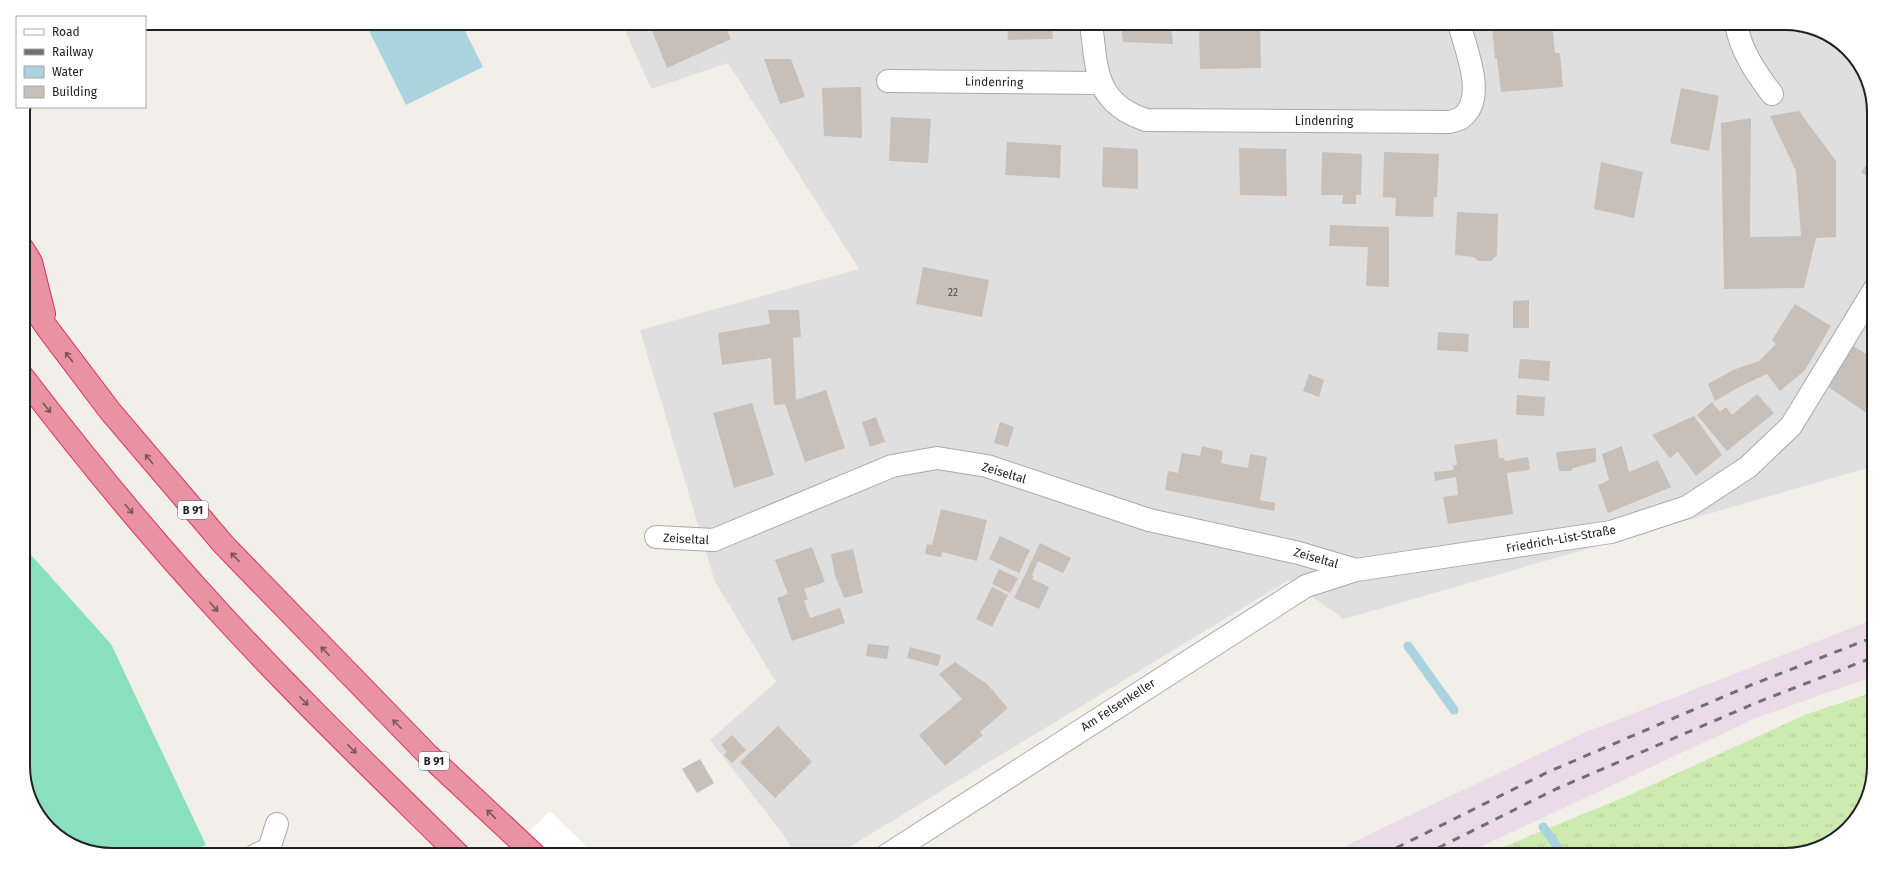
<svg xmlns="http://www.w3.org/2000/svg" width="1897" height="878" viewBox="0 0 1897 878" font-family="'Fira Sans',sans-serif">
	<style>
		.residential { fill: #e0dfdf }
		.industrial { fill: #ebdbe8 }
		.grass { fill: url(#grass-tufts) }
		.pitch { fill: #88e0be }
		.water { fill: #aad3df }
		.pier { fill: #fff }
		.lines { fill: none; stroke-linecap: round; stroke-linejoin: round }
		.stream { stroke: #aad3df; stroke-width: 9 }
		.building { fill: #c7bfb8 }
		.minor-casing { stroke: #a9a9a9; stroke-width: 24 }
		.highway-casing { stroke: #dc2a67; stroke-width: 24 }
		.minor { stroke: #fff; stroke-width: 22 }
		.highway { stroke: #e892a2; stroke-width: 22 }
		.rail { stroke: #707070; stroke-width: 3; stroke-dasharray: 8 8; stroke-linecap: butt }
		.oneway { stroke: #7b545c }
		.labels { text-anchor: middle; stroke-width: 4; stroke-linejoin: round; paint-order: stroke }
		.number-label { font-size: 10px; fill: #4b4948 }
		.shield { fill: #fff; stroke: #646464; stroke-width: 1 }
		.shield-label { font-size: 11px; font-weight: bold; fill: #222 }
		.street-label { font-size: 12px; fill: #222; stroke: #fff }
		.rim { fill: none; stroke: #222; stroke-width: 2 }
	</style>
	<defs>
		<pattern id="grass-tufts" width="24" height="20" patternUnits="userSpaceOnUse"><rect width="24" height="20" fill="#cdebb0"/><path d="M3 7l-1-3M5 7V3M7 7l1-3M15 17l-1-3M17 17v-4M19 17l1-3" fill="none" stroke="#b0c997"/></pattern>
	</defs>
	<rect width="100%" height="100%" fill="#f2efe9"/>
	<path class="residential" d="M 622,23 L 1785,23 L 1819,30 L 1859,62 L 1874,106 L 1874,466 L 1344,619 L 1289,580 L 836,855 L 795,855 L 783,834 L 710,740 L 776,682 L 715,582 L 640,330 L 859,269 L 728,63 L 651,89 Z"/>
	<path class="industrial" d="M 1874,619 L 1874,676 L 1756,718 L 1463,855 L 1331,855 L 1353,842 L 1586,732 Z"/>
	<path class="grass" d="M 1874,692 L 1874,766 L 1867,800 L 1834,840 L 1785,855 L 1483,855 L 1625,797 L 1807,714 Z"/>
	<path class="pitch" d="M 23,546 L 111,644 L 206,845 L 184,855 L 112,855 L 78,848 L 41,820 L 23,772 Z"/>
	<path class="water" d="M 365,23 L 461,23 L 483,67 L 406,105 Z"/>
	<path class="pier" d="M 550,811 L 595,855 L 505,855 L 520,840 Z"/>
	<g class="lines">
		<path class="stream" d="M 1408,646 L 1454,710
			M 1543,827 L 1557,846"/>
	</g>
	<path class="building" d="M 649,23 L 724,23 L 731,39 L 667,68 Z
		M 836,23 L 885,23 L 885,30 L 836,26 Z
		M 1007,23 L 1052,23 L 1053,39 L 1008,40 Z
		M 1121,23 L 1171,23 L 1173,44 L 1123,42 Z
		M 1199,23 L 1260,23 L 1261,68 L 1200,69 Z
		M 1523,23 L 1552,23 L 1555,53 L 1560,53 L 1563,87 L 1501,92 L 1497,58 L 1495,59 L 1492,26 Z
		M 764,59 L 791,59 L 805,97 L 780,104 Z
		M 861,87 L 862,138 L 824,136 L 822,88 Z
		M 1681,88 L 1719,96 L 1709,151 L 1670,143 Z
		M 1799,111 L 1836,161 L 1836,237 L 1816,238 L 1804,288 L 1724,289 L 1721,123 L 1751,118 L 1750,237 L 1801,236 L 1796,171 L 1770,116 Z
		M 891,117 L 931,119 L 928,163 L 889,161 Z
		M 1007,142 L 1061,145 L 1060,178 L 1005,175 Z
		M 1103,147 L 1138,149 L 1138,189 L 1102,187 Z
		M 1239,148 L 1286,149 L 1287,196 L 1240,195 Z
		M 1322,152 L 1362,154 L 1361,195 L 1356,195 L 1356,204 L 1342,204 L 1343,195 L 1321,195 Z
		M 1384,152 L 1439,154 L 1437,197 L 1434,197 L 1433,217 L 1395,216 L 1396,198 L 1383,197 Z
		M 1874,155 L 1874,181 L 1861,172 Z
		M 1601,162 L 1643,172 L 1634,218 L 1594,209 Z
		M 1457,212 L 1498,214 L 1497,255 L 1491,261 L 1478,261 L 1474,257 L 1455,255 Z
		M 1330,225 L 1389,227 L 1389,287 L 1366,286 L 1368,247 L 1329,246 Z
		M 923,267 L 989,280 L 982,317 L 916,304 Z
		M 1529,300 L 1529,328 L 1513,328 L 1513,301 Z
		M 1795,304 L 1831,326 L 1805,370 L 1780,391 L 1767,374 L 1739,387 L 1715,401 L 1708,384 L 1733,370 L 1759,361 L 1776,344 L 1772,340 Z
		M 768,310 L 799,310 L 801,337 L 793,338 L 796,400 L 826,390 L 845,448 L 805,462 L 785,404 L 774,405 L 771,358 L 722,365 L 718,333 L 770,324 Z
		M 1438,332 L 1469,334 L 1468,352 L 1437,350 Z
		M 1852,345 L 1874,359 L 1874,418 L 1824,384 Z
		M 1520,359 L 1550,361 L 1549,381 L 1518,378 Z
		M 1309,374 L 1324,380 L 1319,397 L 1303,391 Z
		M 1757,394 L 1774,413 L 1727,451 L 1697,415 L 1712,402 L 1720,412 L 1726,407 L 1732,415 Z
		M 1517,395 L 1545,397 L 1544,416 L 1516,415 Z
		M 752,403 L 774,475 L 734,488 L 713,413 Z
		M 1694,416 L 1722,455 L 1696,476 L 1678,452 L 1670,458 L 1652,435 Z
		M 876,417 L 885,442 L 870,447 L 862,422 Z
		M 1000,422 L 1014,427 L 1008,447 L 994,443 Z
		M 1497,439 L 1499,458 L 1504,458 L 1505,461 L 1528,457 L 1530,470 L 1507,473 L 1513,514 L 1448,524 L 1443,497 L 1458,495 L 1456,477 L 1435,481 L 1434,472 L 1454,470 L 1453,465 L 1457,465 L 1454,445 Z
		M 1202,446 L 1223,451 L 1221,463 L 1248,468 L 1250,454 L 1267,457 L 1260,500 L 1275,503 L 1274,511 L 1165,490 L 1168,471 L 1178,473 L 1182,453 L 1200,456 Z
		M 1622,446 L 1629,472 L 1658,460 L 1671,487 L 1608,513 L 1598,485 L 1609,480 L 1602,454 Z
		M 1596,448 L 1596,462 L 1573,468 L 1571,471 L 1559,471 L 1556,452 Z
		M 941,509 L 987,520 L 977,561 L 942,552 L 941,557 L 925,554 L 927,544 L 932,545 Z
		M 1000,536 L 1030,550 L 1019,573 L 989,559 Z
		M 1040,543 L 1071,558 L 1063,573 L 1038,561 L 1032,575 L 1034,576 L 1032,579 L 1049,587 L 1039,609 L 1014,598 Z
		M 812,547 L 825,582 L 804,589 L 808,599 L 804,601 L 810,618 L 840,608 L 845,623 L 792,641 L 777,598 L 788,594 L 775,560 Z
		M 853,549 L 863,593 L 844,598 L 835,575 L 831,554 Z
		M 999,569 L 1018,578 L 1010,593 L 992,584 Z
		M 992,587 L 1008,595 L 992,627 L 976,619 Z
		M 868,644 L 889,646 L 887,659 L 866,656 Z
		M 910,647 L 941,655 L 938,666 L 907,658 Z
		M 955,662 L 987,684 L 1008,708 L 980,732 L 983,735 L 945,766 L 919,735 L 962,699 L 939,674 Z
		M 778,726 L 812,762 L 775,798 L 740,762 Z
		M 732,735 L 746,750 L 732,763 L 724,755 L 727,752 L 721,745 Z
		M 700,759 L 714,783 L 697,793 L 682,769 Z"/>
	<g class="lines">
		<g class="minor-casing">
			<path id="minor" d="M 1091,23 C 1097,69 1094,103 1146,120 L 1449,122 C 1452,121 1458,120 1461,118 C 1488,99 1465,48 1459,23
				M 1736,23 C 1740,50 1756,73 1772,94
				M 888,81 L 1100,83
				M 656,537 L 714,540 L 892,466 L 937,458 L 987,466 L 1149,520 L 1299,553 L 1356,570
				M 256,855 L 269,849 L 277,824
				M 887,855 L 1306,586 L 1356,570 L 1611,532 L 1687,507 L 1748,467 L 1791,426 L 1874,290"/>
		</g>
		<g class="highway-casing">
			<path id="highway" d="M 23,249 L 31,262 L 44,314
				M 23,293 L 48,329 L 110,411 L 224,545 L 428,755 L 535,855
				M 23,377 C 85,458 150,537 219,612 C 296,696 378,775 459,855"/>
		</g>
		<use href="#minor" class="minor"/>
		<use href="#highway" class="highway"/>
		<path class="rail" d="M 1382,855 L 1548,772 L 1751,685 L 1874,637
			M 1424,855 L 1556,789 L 1758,702 L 1874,657"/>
	</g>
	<defs><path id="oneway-shaft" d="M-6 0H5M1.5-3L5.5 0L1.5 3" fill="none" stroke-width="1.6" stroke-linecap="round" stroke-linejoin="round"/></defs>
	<g class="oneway">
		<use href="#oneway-shaft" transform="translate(69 357) rotate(-127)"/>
		<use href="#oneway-shaft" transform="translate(47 408) rotate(52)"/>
		<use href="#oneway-shaft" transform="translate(149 459) rotate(-129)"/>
		<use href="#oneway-shaft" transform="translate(129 509) rotate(50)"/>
		<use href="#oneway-shaft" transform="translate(235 557) rotate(-133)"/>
		<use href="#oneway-shaft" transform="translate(214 607) rotate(49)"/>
		<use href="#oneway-shaft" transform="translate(325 651) rotate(-134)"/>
		<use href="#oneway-shaft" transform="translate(304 701) rotate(46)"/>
		<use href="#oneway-shaft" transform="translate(397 724) rotate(-135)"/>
		<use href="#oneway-shaft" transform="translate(352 749) rotate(45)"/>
		<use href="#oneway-shaft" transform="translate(491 814) rotate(-137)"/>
	</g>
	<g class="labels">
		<g class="number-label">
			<text x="953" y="296">22</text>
		</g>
		<g class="shield">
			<rect x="178" y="501" width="30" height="18" rx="3"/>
			<rect x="419" y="752" width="30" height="18" rx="3"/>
		</g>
		<g class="shield-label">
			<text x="193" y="514">B 91</text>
			<text x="434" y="765">B 91</text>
		</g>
		<g class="street-label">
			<text transform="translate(994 82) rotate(1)" y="4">Lindenring</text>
			<text x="1324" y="125">Lindenring</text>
			<text transform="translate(1004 473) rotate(17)" y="4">Zeiseltal</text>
			<text transform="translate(686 539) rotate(3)" y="4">Zeiseltal</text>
			<text transform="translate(1561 539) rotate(-10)" y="4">Friedrich-List-Straße</text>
			<text transform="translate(1316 558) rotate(16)" y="4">Zeiseltal</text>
			<text transform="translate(1118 705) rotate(-33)" y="4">Am Felsenkeller</text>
		</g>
	</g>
	<path d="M0 0H1897V878H0ZM112 30H1785A82 82 0 0 1 1867 112V766A82 82 0 0 1 1785 848H112A82 82 0 0 1 30 766V112A82 82 0 0 1 112 30Z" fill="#fff" fill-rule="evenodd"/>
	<path class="rim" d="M112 30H1785A82 82 0 0 1 1867 112V766A82 82 0 0 1 1785 848H112A82 82 0 0 1 30 766V112A82 82 0 0 1 112 30Z"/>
	<rect x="16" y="16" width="130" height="92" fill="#ffffff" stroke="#a7a7a7"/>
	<rect x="24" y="29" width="20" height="6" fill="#ffffff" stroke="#a7a7a7"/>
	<text x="52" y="36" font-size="12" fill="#222222">Road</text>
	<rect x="24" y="49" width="20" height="6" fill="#707070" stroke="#a7a7a7"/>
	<text x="52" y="56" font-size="12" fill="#222222">Railway</text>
	<rect x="24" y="66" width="20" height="12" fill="#aad3df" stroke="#a7a7a7"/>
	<text x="52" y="76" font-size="12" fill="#222222">Water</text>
	<rect x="24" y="86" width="20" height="12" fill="#c7bfb8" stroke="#a7a7a7"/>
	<text x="52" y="96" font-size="12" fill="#222222">Building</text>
</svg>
